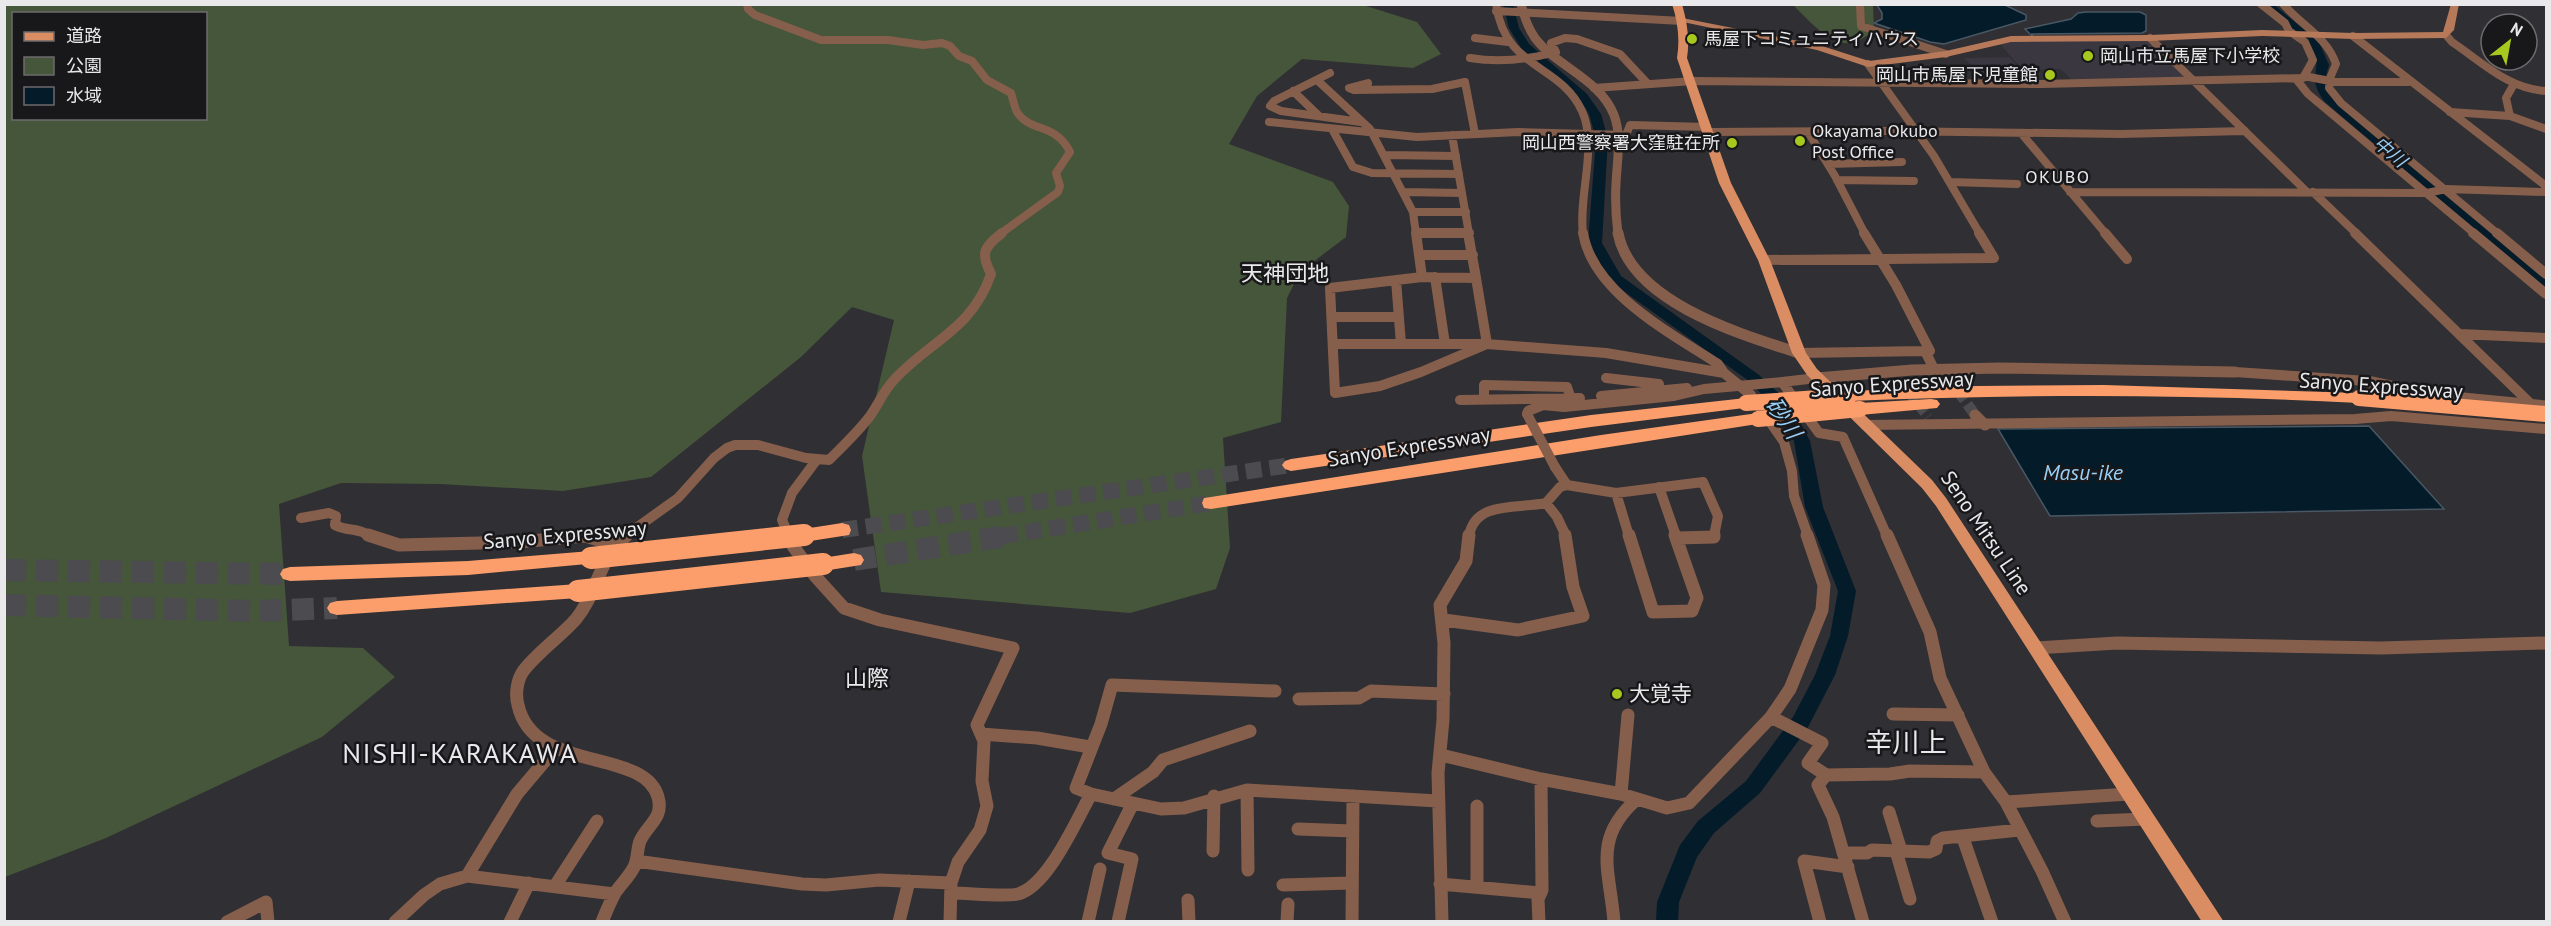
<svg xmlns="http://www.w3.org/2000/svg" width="2551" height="926" viewBox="0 0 2551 926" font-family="'PT Sans','Noto Sans JP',sans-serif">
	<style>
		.built { fill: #3a3741 }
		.green { fill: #45563b; fill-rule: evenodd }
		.water { fill: #041b2a; stroke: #495864; stroke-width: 1.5 }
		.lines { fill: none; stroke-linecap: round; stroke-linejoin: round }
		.river { fill: #041b2a; fill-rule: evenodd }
		.minor-tunnel { stroke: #4c4b4f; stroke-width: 10; stroke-dasharray: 10 5; stroke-linecap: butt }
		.tertiary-tunnel { stroke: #4c4b4f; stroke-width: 11; stroke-dasharray: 11 5; stroke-linecap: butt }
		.motorway-tunnel-far1 { stroke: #4c4b4f; stroke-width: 16; stroke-dasharray: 16 8; stroke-linecap: butt }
		.motorway-tunnel { stroke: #4c4b4f; stroke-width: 22; stroke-dasharray: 22 10; stroke-linecap: butt }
		.minor-far2 { stroke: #865f4c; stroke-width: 8 }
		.minor-far1 { stroke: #865f4c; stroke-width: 10 }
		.minor { stroke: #865f4c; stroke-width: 13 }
		.tertiary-far1 { stroke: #865f4c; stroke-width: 9 }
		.tertiary { stroke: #865f4c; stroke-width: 11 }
		.secondary { fill: #b67959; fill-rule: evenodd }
		.primary { fill: #da8c63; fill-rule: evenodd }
		.motorway { fill: #fc9e6b; fill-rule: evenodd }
		.minor-bridge { stroke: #865f4c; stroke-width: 10 }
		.motorway-bridge-far1 { stroke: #fc9e6b; stroke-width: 16 }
		.motorway-bridge { stroke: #fc9e6b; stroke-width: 22 }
		.poi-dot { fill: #a7c81f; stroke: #181719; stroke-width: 2 }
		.labels { text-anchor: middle; stroke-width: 5; stroke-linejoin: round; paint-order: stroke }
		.far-poi-label { font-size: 18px; fill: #e9e8eb; stroke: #181719; text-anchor: start }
		.far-water-label { font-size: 18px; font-style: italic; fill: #97cff7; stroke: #181719 }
		.far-neighbourhood-label { font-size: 18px; letter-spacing: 1.5px; fill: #e9e8eb; stroke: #181719 }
		.street-label { font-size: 21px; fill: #e9e8eb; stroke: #181719 }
		.poi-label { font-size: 21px; fill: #e9e8eb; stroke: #181719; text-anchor: start }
		.neighbourhood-label { font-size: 22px; fill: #e9e8eb; stroke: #181719 }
		.water-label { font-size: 22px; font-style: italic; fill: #97cff7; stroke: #181719 }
		.near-neighbourhood-label { font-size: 27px; fill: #e9e8eb; stroke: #181719 }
		.near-quarter-label { font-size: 28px; letter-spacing: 1.5px; fill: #e9e8eb; stroke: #181719 }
	</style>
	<rect width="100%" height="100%" fill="#302f33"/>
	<path class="built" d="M 2146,39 L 2189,79 L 2074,82 L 2061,69 L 2023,70 L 1998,42 Z
		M 2009,57 L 2032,81 L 1987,81 L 1964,58 Z"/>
	<path class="green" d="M 1360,4 L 1417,22 L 1441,54 L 1413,68 L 1302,59 L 1257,96 L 1229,144 L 1333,182 L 1349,206 L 1346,237 L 1300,272 L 1287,298 L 1281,422 L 1223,438 L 1230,548 L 1216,589 L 1130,613 L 881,592 L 862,456 L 894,320 L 852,307 L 801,357 L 651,477 L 563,491 L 440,484 L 341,483 L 279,504 L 289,646 L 363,648 L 395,677 L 322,737 L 106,838 L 5,877 L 5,5 ZM 14,14 L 206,14 L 206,118 L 14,118 Z
		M 1793,5 L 1873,5 L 1874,32 C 1868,35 1859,41 1852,43 C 1829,46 1808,19 1793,5 Z"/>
	<path class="water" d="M 1877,5 L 2005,5 L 2026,15 L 2026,20 L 1944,44 L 1930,42 L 1874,23 L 1882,19 L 1882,13 Z
		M 2086,12 L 2140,12 L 2146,15 L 2146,31 L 2142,33 L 2032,34 L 2033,37 L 2025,29 L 2071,19 L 2078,13 Z
		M 2369,426 L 2444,509 L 2050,516 L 1998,429 Z"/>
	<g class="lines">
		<path class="river" d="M 1503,4 L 1513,4 L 1519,28 L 1529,44 L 1587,94 L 1601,114 L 1608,139 L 1602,243 L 1621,276 L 1759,375 L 1789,403 L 1810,441 L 1823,507 L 1856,591 L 1848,636 L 1835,675 L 1807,729 L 1760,793 L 1714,833 L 1697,857 L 1679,902 L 1678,922 L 1656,922 L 1657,902 L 1680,845 L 1698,821 L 1746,781 L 1793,717 L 1815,675 L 1830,636 L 1838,591 L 1805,507 L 1794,441 L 1777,410 L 1749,381 L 1611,282 L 1588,243 L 1596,139 L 1589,114 L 1579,98 L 1565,85 L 1521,48 L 1509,28 Z
			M 2262,4 L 2273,4 L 2319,42 L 2329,65 L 2325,79 L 2332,97 L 2546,277 L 2546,288 L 2541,287 L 2324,101 C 2306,76 2322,73 2314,52 C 2305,31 2277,22 2262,4 Z"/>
		<path class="minor-tunnel" d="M 1900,381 L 1928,417"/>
		<path class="tertiary-tunnel" d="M 1949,378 L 1975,415"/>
		<path class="motorway-tunnel-far1" d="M 842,530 L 1291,465
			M 1002,536 L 1211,503"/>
		<path class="motorway-tunnel" d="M 854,560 L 1012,535
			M 4,570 L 290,574
			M 4,605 L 256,611 L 337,608"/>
		<path class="minor-far2" d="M 747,4 L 748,9 L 755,15 L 821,40 L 888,40 L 923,45 L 942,43 L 950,46 L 959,56 L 972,61 L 987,80 L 1011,93 C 1013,99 1014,106 1017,112 C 1030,133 1055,122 1070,152 L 1056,173 L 1060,186 L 1058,192 L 1000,234
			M 1496,4 C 1505,70 1560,63 1582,111 C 1598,146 1578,196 1583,234
			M 1860,4 L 1861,26 L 1946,54
			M 2283,4 C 2301,25 2327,37 2336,64 L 2330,78 L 2329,88 L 2341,103 L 2498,234
			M 1496,11 L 1682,21
			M 2446,35 L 2452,42 C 2482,62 2508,89 2546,91
			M 2353,36 L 2546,186
			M 1475,38 L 1508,42
			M 2150,38 L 2307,192
			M 1470,58 C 1499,63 1527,60 1556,52 L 1551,43 L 1565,38 L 1577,39 L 1620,54 L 1648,84
			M 1868,64 L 1934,156 L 1980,234
			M 1330,73 L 1274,101 L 1270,106 L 1281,111 L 1361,122
			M 2304,76 L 2335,82 L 2408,82
			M 2296,79 L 2308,94 L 2475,234
			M 1317,80 L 1370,129 L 1413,212 L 1416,234
			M 1368,83 L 1349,88 L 1354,90 L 1432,89 L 1465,82 L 1475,134
			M 1594,88 L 1693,81 L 2041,84 L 2303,78 L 2313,60 L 2305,42 L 2289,31 L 2285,23 L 2261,4
			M 1293,91 L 1319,116
			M 2450,112 L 2510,116 L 2546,129
			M 2510,116 L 2506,98 L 2514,84
			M 1269,122 L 1417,137 L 1518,132 L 1626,135 L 1630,125 L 1707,127
			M 1332,129 L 1353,167 L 1372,173 L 1459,174
			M 1710,132 L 1888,131 L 2121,134 L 2245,131
			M 1808,132 L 1835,176 L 1865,234
			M 2021,133 L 2106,234
			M 1452,135 L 1469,234
			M 1385,155 L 1456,156
			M 1828,164 L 1902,162
			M 1837,180 L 1914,181
			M 1950,182 L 2017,184
			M 1403,192 L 1462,193
			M 2070,192 L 2427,193 L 2446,189 L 2546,192
			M 2313,192 L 2357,234
			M 1413,212 L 1466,212
			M 1416,233 L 1469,233"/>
		<path class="minor-far1" d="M 1416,233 L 1422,277
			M 1416,233 L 1469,233
			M 1468,233 L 1476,278
			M 1583,233 C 1593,293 1671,333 1718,364 L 1724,373
			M 1864,233 L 1896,285 L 1930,351 L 1925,351 L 1934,369
			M 2105,233 L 2127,259
			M 2355,233 L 2532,405
			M 2473,233 L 2546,294
			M 2497,233 L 2546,274
			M 1419,255 L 1473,255
			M 1764,260 L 1994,258 L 1979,233
			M 1422,277 L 1476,278 L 1487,344 L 1421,372 L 1380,386 L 1335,393 L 1330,288 Z
			M 1435,277 L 1445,344
			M 1396,280 L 1401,344
			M 1332,317 L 1399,317
			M 2460,334 L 2546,338
			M 1334,344 L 1487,344 L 1606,353 L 1724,373 L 1751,395 L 1784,442 L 1792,471 L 1794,496 L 1808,536
			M 1799,353 L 1925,351
			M 2235,372 L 2367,381 L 2382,403
			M 1606,378 L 1659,384
			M 1817,378 L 1782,382 L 1819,433 L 1843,437 L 1887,536
			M 1601,396 L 1687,388
			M 1484,399 L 1484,385 L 1567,387 L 1571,399
			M 1460,400 L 1580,398
			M 1527,414 L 1528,411 L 1543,405 L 1564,407 L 1674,396 L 1704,389 L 1782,382
			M 1865,425 L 2355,419 L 2391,416 L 2546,429
			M 1555,467 L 1567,485
			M 1659,487 L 1676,536
			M 1616,493 L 1629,536
			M 1546,503 L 1557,517 L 1566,536
			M 301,518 L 329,513 L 336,516 L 335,525 C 348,532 357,527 370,536
			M 582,536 L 586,536
			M 625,536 L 678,498 L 714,458 L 727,448 L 735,445 L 758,445 L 806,458 L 829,460 C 843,446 858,432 870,416 C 878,405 883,392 893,381 C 929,341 972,330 991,274 C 980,253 984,247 1002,233
			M 789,536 L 782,520 L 792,493 L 815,462
			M 1469,536 C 1475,500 1519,509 1546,503 L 1560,487 L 1567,485 L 1616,493 L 1703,482 L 1718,516 L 1714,536"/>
		<path class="minor" d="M 368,535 L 399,545 L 519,542 L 585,536 L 616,545
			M 788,535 L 793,546 L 815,576 L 844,608 L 880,620 L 1013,648 L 977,725 L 984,741 L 982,781 L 987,806 L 980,830 L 958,862 L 951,883 L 950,922
			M 1629,535 L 1653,612 L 1692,611 L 1697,598 L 1675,535
			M 1887,535 L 1930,632 L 1940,678 L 1984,772 L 2006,802 L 2042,871 L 2065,922
			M 1678,538 L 1714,537 L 1714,535
			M 1444,620 L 1518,630 L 1583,616 L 1573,587 L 1565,535
			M 2036,648 L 2117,643 L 2381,648 L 2546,643
			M 1299,699 L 1359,698 L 1371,691 L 1444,694
			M 1893,714 L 1958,715
			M 1771,717 L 1822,743 L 1808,763 L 1826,775 L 1818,785 L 1833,817 L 1863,922
			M 981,734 L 1037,738 L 1090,747
			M 1441,755 L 1541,779 L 1621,794 L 1667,808 L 1689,803 L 1771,717 L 1790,689 L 1822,610 L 1824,585 L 1807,535
			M 1826,775 L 1890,774 L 1910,771 L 1984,772
			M 1247,790 L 1248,870
			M 1091,794 L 1076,788 L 1101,724 L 1112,685 L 1275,691
			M 1621,794 L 1628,715
			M 1114,799 L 1153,772 L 1163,760 L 1250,731
			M 2006,802 L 2129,794
			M 1477,806 L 1477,887
			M 1889,812 L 1901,851
			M 2097,821 L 2146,819
			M 1298,829 L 1352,831
			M 1963,838 L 1992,922
			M 1213,851 L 1214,796
			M 1896,851 L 1910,899
			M 1843,853 L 1867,853 L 1872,850 L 1929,852 L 1936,849 L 1937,841 L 1943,838 L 2019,830
			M 636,861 L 802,884 L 826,885 L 879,880 L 951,883
			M 467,876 L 517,794 L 555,749
			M 1440,884 L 1540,893
			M 1283,885 L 1351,883
			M 555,886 L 597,821
			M 952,893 C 969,893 1003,897 1018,894 C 1048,886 1076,821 1091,794 L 1161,809 L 1184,808 L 1247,790 L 1438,801
			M 1188,900 L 1189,922
			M 227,922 L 266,902 L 268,922
			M 395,922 L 424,895 L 440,884 L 467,876 L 614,894
			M 510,922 L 529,883
			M 602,922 C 606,912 610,902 615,893 C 621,884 629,877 634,867 C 638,859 637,849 640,841 C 648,824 664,818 658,797 C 644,747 533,774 518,705 C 515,694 517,679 524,670 C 539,651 560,637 576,619 C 598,592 598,559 627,535
			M 899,922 L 909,881
			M 1088,922 L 1100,869
			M 1118,922 L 1132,859 L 1108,853 L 1133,803
			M 1287,922 L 1288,904
			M 1352,922 L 1353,796
			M 1442,922 L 1438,773 L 1443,720 L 1444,643 L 1440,605 L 1466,561 L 1469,535
			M 1539,922 L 1538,899 L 1542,890 L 1541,779
			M 1614,922 C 1610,871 1592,839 1636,800
			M 1820,922 L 1804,861 L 1848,867"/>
		<path class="tertiary-far1" d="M 1521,4 C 1524,16 1528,28 1535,38 C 1557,67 1600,79 1614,115 C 1622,136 1617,161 1616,184 C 1615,200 1616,218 1618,234"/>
		<path class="tertiary" d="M 1618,233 C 1631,302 1740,334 1799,353
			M 1817,378 L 1912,370 L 2000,368 L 2235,372
			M 2367,381 L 2432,395 L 2546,406
			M 1975,415 L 1985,425"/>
		<path class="secondary" d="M 2451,4 L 2459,4 L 2454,30 L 2446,38 L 2353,39 L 2262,36 L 2150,41 L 2011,42 L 1946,57 L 1868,67 L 1817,50 L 1678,21 L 1682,18 L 1819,45 L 1869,61 L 1946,51 L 2011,36 L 2150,35 L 2262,30 L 2353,33 L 2443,32 Z"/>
		<path class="primary" d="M 1672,4 L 1682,4 C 1687,22 1690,39 1687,58 L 1731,183 L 1770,260 L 1806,353 L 1817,369 L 1932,480 L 1946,498 L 2224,922 L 2202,922 L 1936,506 L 1922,488 L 1807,375 L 1792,353 L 1758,260 L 1719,183 L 1677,58 C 1680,40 1678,22 1672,4 Z"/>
		<path class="motorway" d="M 2104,385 L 2359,393 L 2365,394 L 2368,398 L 2365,402 L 2359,403 C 2189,394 2019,394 1849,401 L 1843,400 L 1840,396 L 1843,392 L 1849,391 L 1977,386 Z
			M 1746,398 L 1752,399 L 1755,403 L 1752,407 L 1591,427 L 1291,471 L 1285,469 L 1282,465 L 1285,461 L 1291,459 L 1591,415 Z
			M 1931,399 L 1937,400 L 1940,404 L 1937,408 L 1860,415 L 1854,413 L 1851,409 L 1854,405 L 1860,403 Z
			M 1758,413 L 1764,415 L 1767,419 L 1764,423 L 1211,509 L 1204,508 L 1202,503 L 1204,498 L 1211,497 L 1601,435 Z
			M 842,523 L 849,525 L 851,530 L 849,535 L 804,542 L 797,540 L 794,535 L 797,530 Z
			M 591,551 L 598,553 L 601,558 L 598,563 L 468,575 L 290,581 L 283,579 L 280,574 L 283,569 L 290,567 L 468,561 Z
			M 854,553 L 861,555 L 864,560 L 861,565 L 823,571 L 816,569 L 813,564 L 816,559 Z
			M 578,584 L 585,586 L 588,591 L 585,596 L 578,598 L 337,615 L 330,613 L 327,608 L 330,603 L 337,601 Z"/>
		<path class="minor-bridge" d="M 1527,414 L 1555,467"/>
		<path class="motorway-bridge-far1" d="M 2359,398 L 2546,414
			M 1746,403 L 1849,396
			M 1758,419 L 1860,409
			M 792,536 L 804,535"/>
		<path class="motorway-bridge" d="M 591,558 L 804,535
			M 578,591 L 823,564"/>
	</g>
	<g class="poi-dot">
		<circle cx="1692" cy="39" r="6"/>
		<circle cx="2088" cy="56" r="6"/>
		<circle cx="2050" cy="75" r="6"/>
		<circle cx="1800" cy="141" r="6"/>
		<circle cx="1732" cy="143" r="6"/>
		<circle cx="1617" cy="694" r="6"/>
	</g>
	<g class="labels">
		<g class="far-poi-label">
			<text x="1704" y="45">馬屋下コミュニティハウス</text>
			<text x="2100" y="62">岡山市立馬屋下小学校</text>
			<text x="2038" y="81" text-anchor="end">岡山市馬屋下児童館</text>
			<text x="1812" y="137">Okayama Okubo<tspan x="1812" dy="21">Post Office</tspan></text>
			<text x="1720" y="149" text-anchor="end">岡山西警察署大窪駐在所</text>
		</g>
		<g class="far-water-label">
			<text transform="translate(2390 152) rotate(40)" y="6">中川</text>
		</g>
		<g class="far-neighbourhood-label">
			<text x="2058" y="183">OKUBO</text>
		</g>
		<g class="street-label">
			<text transform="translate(1892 384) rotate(-4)" y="7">Sanyo Expressway</text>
			<text transform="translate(2381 386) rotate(4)" y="7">Sanyo Expressway</text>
			<text transform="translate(1409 447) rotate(-9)" y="7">Sanyo Expressway</text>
			<text transform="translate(1986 533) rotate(56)" y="7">Seno Mitsu Line</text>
			<text transform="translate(565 535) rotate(-5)" y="7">Sanyo Expressway</text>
		</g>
		<g class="poi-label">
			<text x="1629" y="701">大覚寺</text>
		</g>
		<g class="neighbourhood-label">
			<text x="1285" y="281">天神団地</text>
			<text x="867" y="686">山際</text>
		</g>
		<g class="water-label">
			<text transform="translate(1784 418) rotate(56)" y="8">砂川</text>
			<text x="2083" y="480">Masu-ike</text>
		</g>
		<g class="near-neighbourhood-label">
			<text x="1906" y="752">辛川上</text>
		</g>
		<g class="near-quarter-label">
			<text x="460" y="763">NISHI-KARAKAWA</text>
		</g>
	</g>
	<rect width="2551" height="926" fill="none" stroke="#e9e8eb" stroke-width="12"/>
	<rect x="12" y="12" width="195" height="108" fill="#181719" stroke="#6c6b6d" stroke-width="1.5"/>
	<rect x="24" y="32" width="30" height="9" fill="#da8c63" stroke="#6c6b6d" stroke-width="1.5"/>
	<text x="66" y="42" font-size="18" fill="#e9e8eb">道路</text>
	<rect x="24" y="57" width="30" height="18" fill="#45563b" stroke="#6c6b6d" stroke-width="1.5"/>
	<text x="66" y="72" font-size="18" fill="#e9e8eb">公園</text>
	<rect x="24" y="87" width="30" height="18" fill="#041b2a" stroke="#6c6b6d" stroke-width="1.5"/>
	<text x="66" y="102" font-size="18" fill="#e9e8eb">水域</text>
	<g transform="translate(2509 42) rotate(31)"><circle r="28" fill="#181719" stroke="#6c6b6d" stroke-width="1.5"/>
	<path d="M0-4.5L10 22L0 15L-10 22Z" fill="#a7c81f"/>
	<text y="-9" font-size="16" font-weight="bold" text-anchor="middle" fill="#e9e8eb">N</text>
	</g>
</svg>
